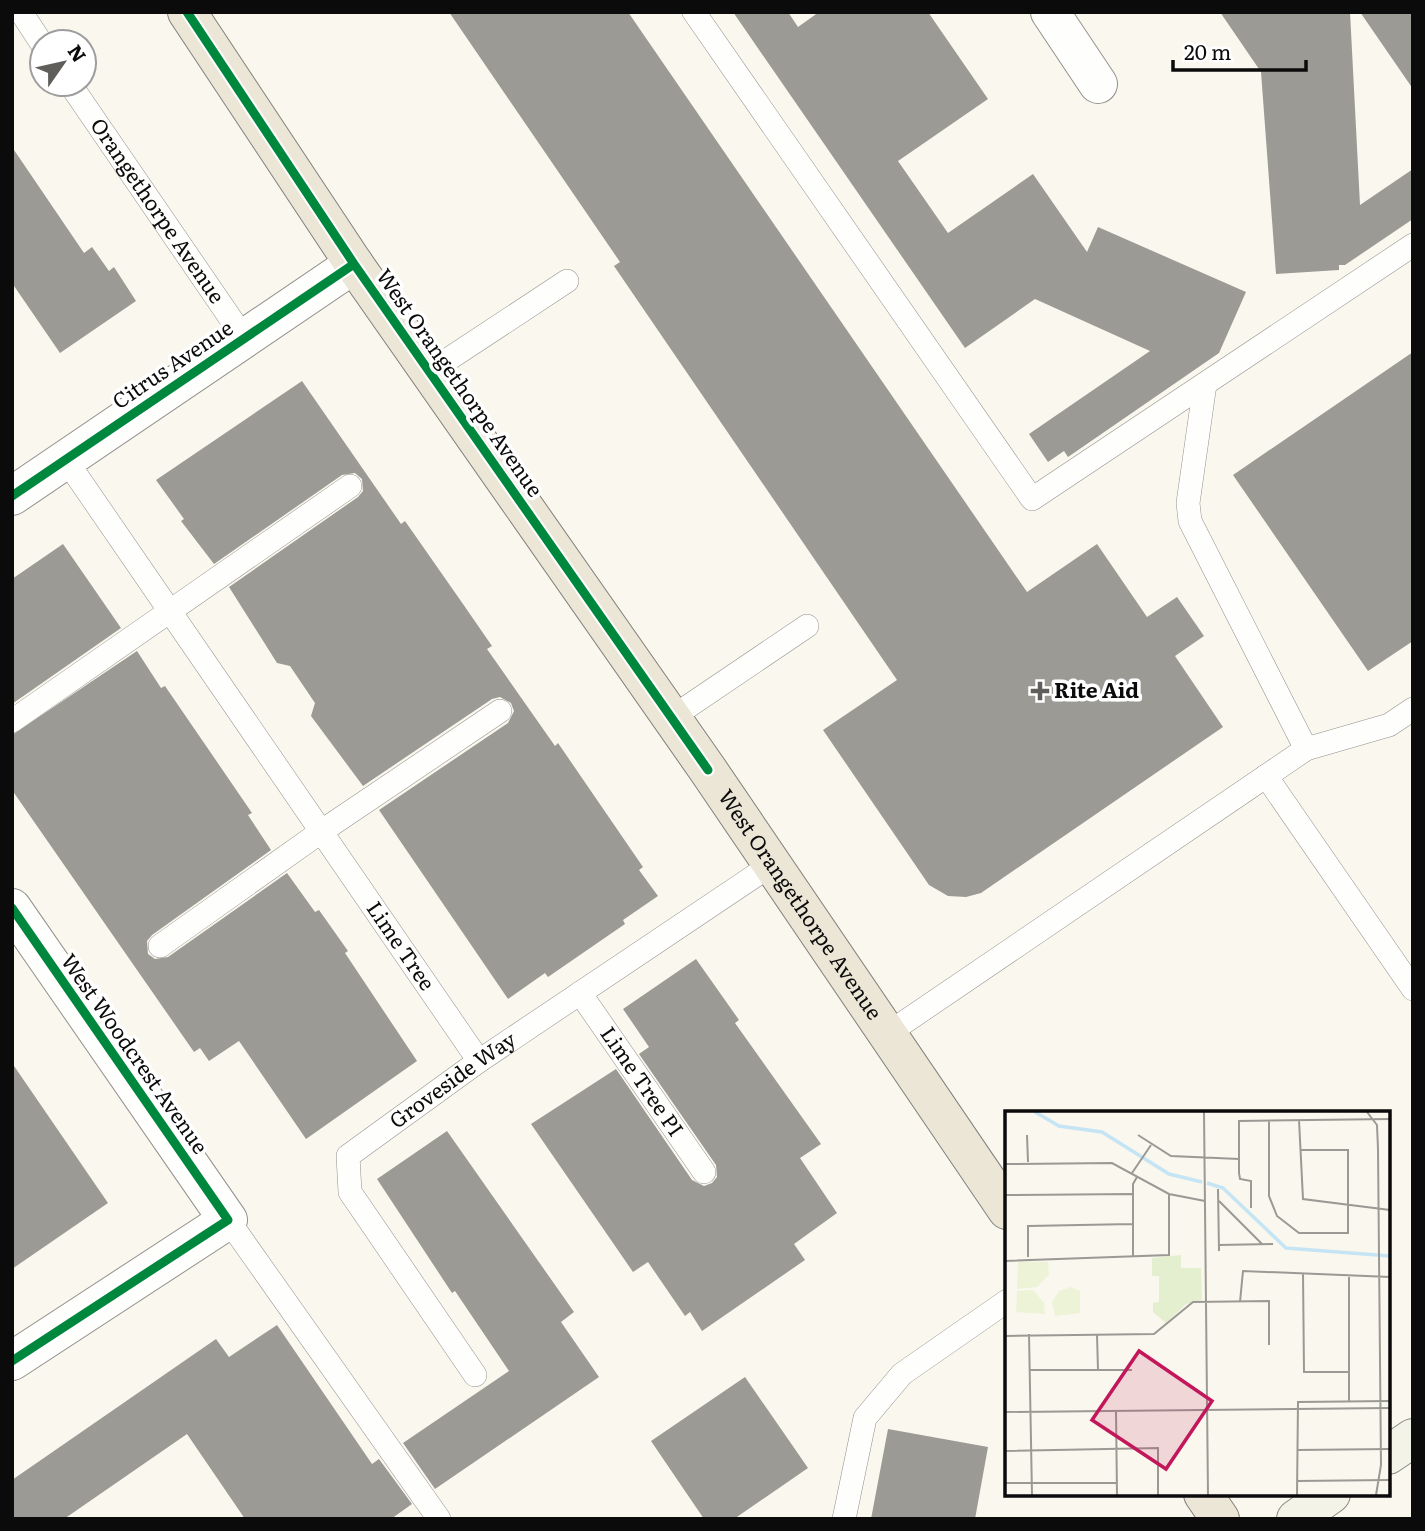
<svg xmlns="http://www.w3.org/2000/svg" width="1425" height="1531" viewBox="0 0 1425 1531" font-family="Literata,serif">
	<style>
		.building { fill: #9c9a94 }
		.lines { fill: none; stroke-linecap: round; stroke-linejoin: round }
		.service-casing { stroke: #93918d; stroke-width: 24 }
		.minor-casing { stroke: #93918d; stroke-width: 40 }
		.secondary-casing { stroke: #898884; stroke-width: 40 }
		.primary-casing { stroke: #807f7a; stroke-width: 40 }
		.service { stroke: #fefefc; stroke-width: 23 }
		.minor { stroke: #fefefc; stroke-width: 38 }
		.secondary { stroke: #f4f3e8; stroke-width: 38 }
		.primary { stroke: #ece6d7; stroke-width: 38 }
		.cycleway-casing { stroke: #fff; stroke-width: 13 }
		.cycleway { stroke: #00873e; stroke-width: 9 }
		.poi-dot { fill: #5f5e5a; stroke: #fff; stroke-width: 2.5 }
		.labels { text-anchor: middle; stroke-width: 7; stroke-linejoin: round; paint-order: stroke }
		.street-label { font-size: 21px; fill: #0b0b0b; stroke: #fff }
		.poi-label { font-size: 21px; font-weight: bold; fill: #0b0b0b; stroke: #fff; text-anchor: start }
		.inset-river { fill: none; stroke: #c5e4f4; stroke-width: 3.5 }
		.inset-road { fill: none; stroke: #9a9993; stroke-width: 2 }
		.view { fill: #c2185b; fill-opacity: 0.15; stroke: #c2185b; stroke-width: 3.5 }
		.inset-edge { fill: none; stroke: #0b0b0b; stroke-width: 3.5 }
	</style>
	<rect width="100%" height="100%" fill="#faf7ee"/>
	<path class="building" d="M 449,12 L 628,12 L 1027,592 L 1097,544 L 1147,617 L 1177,597 L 1204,636 L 1175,656 L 1223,727 L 981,893 L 966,897 L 948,896 L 929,885 L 823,730 L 897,680 L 614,266 L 620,262 Z
		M 733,12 L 788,12 L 798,27 L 819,12 L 928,12 L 988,99 L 898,161 L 948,233 L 1033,174 L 1087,252 L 1098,227 L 1246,292 L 1219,353 L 1068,457 L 1064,451 L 1048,462 L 1029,434 L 1150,351 L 1035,299 L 965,348 Z
		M 1220,12 L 1350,12 L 1360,205 L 1413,169 L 1413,219 L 1345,265 L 1339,265 L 1339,270 L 1276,274 L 1261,72 Z
		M 1360,12 L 1413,12 L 1413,89 Z
		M 12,147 L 84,253 L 92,247 L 109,271 L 114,267 L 136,301 L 60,353 L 12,283 Z
		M 1413,352 L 1413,641 L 1368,671 L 1233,475 Z
		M 302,381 L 401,524 L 405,521 L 463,604 L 492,646 L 487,649 L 555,746 L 558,743 L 643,867 L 639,870 L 658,896 L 623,920 L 625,924 L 548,977 L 545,973 L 508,999 L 379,810 L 508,723 L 514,711 L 511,703 L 500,697 L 492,699 L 363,786 L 311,716 L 315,703 L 290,666 L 277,663 L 229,587 L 358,497 L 363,491 L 362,479 L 355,473 L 342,475 L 214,564 L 181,521 L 184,519 L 156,480 Z
		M 63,544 L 121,628 L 12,704 L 12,579 Z
		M 137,651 L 161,688 L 165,686 L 213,756 L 252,813 L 248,815 L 271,850 L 152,935 L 147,941 L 148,954 L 155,959 L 168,957 L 287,873 L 315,912 L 319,910 L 348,951 L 345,953 L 417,1061 L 306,1139 L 239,1041 L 209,1061 L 200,1048 L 194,1052 L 12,790 L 12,735 Z
		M 696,959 L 739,1020 L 735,1023 L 821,1144 L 800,1158 L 837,1213 L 794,1244 L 805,1260 L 702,1331 L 690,1312 L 685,1316 L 648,1262 L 633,1272 L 531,1124 L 616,1069 L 692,1180 L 704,1186 L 712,1183 L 717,1177 L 716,1165 L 639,1054 L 649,1047 L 623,1009 Z
		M 12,1063 L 108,1203 L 12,1269 Z
		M 447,1131 L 574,1312 L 561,1322 L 599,1377 L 435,1489 L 403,1443 L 509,1371 L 455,1291 L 452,1293 L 377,1179 Z
		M 277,1325 L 372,1464 L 379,1459 L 412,1504 L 391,1519 L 245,1519 L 187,1434 L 64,1519 L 12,1519 L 12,1480 L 216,1339 L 229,1357 Z
		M 745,1377 L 808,1468 L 734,1519 L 704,1519 L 651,1441 Z
		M 888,1429 L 988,1447 L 975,1519 L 871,1519 Z"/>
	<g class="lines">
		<g class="service-casing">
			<g id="service">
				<path d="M 21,12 L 42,44"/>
				<path d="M 694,12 L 1032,499 L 1413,245"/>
				<path id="s1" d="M 70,84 L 244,338"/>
				<path d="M 429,372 L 567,281"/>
				<path d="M 1205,384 L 1188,503 L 1190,521 L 1306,749"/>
				<path id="s2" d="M 66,460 L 479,1061"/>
				<path d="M 671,718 L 807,626"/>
				<path d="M 12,721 L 350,486"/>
				<path d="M 1266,776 L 1413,989"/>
				<path d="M 160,946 L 322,831 L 500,711"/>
				<path id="s3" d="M 580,993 L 704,1172"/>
				<path d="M 887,1034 L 1306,749 L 1389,725 L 1413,709"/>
				<path d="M 228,1220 L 439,1519"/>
				<path id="s4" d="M 475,1375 L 350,1192 L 348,1156 L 479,1061 L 771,865"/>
				<path d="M 844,1519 L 865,1418 L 902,1374 L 1007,1301"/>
			</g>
		</g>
		<g class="minor-casing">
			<path id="minor" d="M 1050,12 L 1098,84
				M 12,496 L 354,264
				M 12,908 L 228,1220 L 12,1361"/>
		</g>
		<g class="secondary-casing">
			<path id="secondary" d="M 1388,1455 L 1413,1438
				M 1296,1519 L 1331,1494"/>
		</g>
		<g class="primary-casing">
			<g id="primary">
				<path id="s5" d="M 187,12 L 354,264 L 708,770 L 1007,1210"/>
				<path d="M 1203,1494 L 1220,1519"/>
			</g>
		</g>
		<use href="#service" class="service"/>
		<use href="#minor" class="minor"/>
		<use href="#secondary" class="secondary"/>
		<use href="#primary" class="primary"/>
		<g class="cycleway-casing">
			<path id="cycleway" d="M 187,12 L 354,264 L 708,770
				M 12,496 L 354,264
				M 12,908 L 228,1220 L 12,1361"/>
		</g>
		<use href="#cycleway" class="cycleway"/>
	</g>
	<path class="poi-dot" d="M1036.5 680.5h7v7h7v7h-7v7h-7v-7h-7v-7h7z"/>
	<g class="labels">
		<g class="street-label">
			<text dy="7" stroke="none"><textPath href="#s1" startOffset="154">Orangethorpe Avenue</textPath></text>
			<text transform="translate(173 365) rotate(-34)" y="7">Citrus Avenue</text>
			<text transform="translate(459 383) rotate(55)" y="7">West Orangethorpe Avenue</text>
			<text dy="7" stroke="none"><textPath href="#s5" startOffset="1083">West Orangethorpe Avenue</textPath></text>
			<text dy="7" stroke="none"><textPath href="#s2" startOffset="590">Lime Tree</textPath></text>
			<text transform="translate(134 1054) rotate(55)" y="7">West Woodcrest Avenue</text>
			<text dy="7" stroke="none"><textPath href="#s4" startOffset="387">Groveside Way</textPath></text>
			<text dy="7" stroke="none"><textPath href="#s3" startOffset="108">Lime Tree PI</textPath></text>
		</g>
		<g class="poi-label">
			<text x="1054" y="698">Rite Aid</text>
		</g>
	</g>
	<g transform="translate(1005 1111)">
		<rect width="385" height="385" fill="#faf7ee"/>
		<path d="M 176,144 L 176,157 L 196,157 L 197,189 L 181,193 L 161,212 L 148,201 L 148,192 L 154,191 L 154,165 L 147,165 L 147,147 Z" fill="#e3efce"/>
		<path d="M 13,150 L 43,151 L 44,163 L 32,176 L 12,178 ZM 66,176 L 75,180 L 75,202 L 50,205 L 47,191 L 54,180 ZM 28,179 L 39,192 L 40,203 L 11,201 L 12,180 Z" fill="#edf3d7"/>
		<path class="inset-river" d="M 30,1 L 54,15 L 97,21 L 164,63 L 197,71M 202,72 L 218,77 L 281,137 L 385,145"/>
		<path class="inset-road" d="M 199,1 L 203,384M 362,1 L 372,14 L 373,38 L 376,354 L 371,384M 264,9 L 264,85 L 272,105 L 294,122 L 343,122 L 343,39 L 295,39M 294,9 L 298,88 L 385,99M 22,24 L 23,51M 133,24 L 166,45 L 234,48M 0,53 L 107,52 L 164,83 L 200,90M 127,62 L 146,34M 213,78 L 214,140M 0,84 L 127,83M 214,90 L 257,133M 246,97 L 246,70 L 235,68 L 234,62 L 234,10 L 385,8M 214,134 L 268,133M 128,145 L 128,73 L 132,66M 23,146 L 23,115 L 128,113M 0,150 L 164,144 L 164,83M 298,162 L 299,261 L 343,261M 344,166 L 344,290M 235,191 L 238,160 L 385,166M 24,223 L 27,384M 92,224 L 93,259M 0,225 L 149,223 L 188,191 L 264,190 L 264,234M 24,259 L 127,259M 111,300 L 112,384M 0,301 L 385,297M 292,339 L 385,338M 0,340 L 153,337 L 153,384M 292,370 L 385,369M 0,372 L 112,372M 292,384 L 293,291 L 385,290"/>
		<path class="view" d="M 134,240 L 207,290 L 161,358 L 87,309 Z"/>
		<rect width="385" height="385" class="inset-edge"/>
	</g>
	<rect width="1425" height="1531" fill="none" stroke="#0b0b0b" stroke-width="28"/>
	<g transform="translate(63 63) rotate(56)"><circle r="33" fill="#ffffff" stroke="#9d9d9d" stroke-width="2"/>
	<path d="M0-5L12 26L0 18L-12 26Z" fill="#5f5e5a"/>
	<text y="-10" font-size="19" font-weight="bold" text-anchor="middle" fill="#0b0b0b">N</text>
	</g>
	<path d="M1173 60v10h133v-10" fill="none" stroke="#0b0b0b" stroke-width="3.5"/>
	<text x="1184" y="60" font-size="21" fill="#0b0b0b" stroke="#ffffff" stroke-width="5" paint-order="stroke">20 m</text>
</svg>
